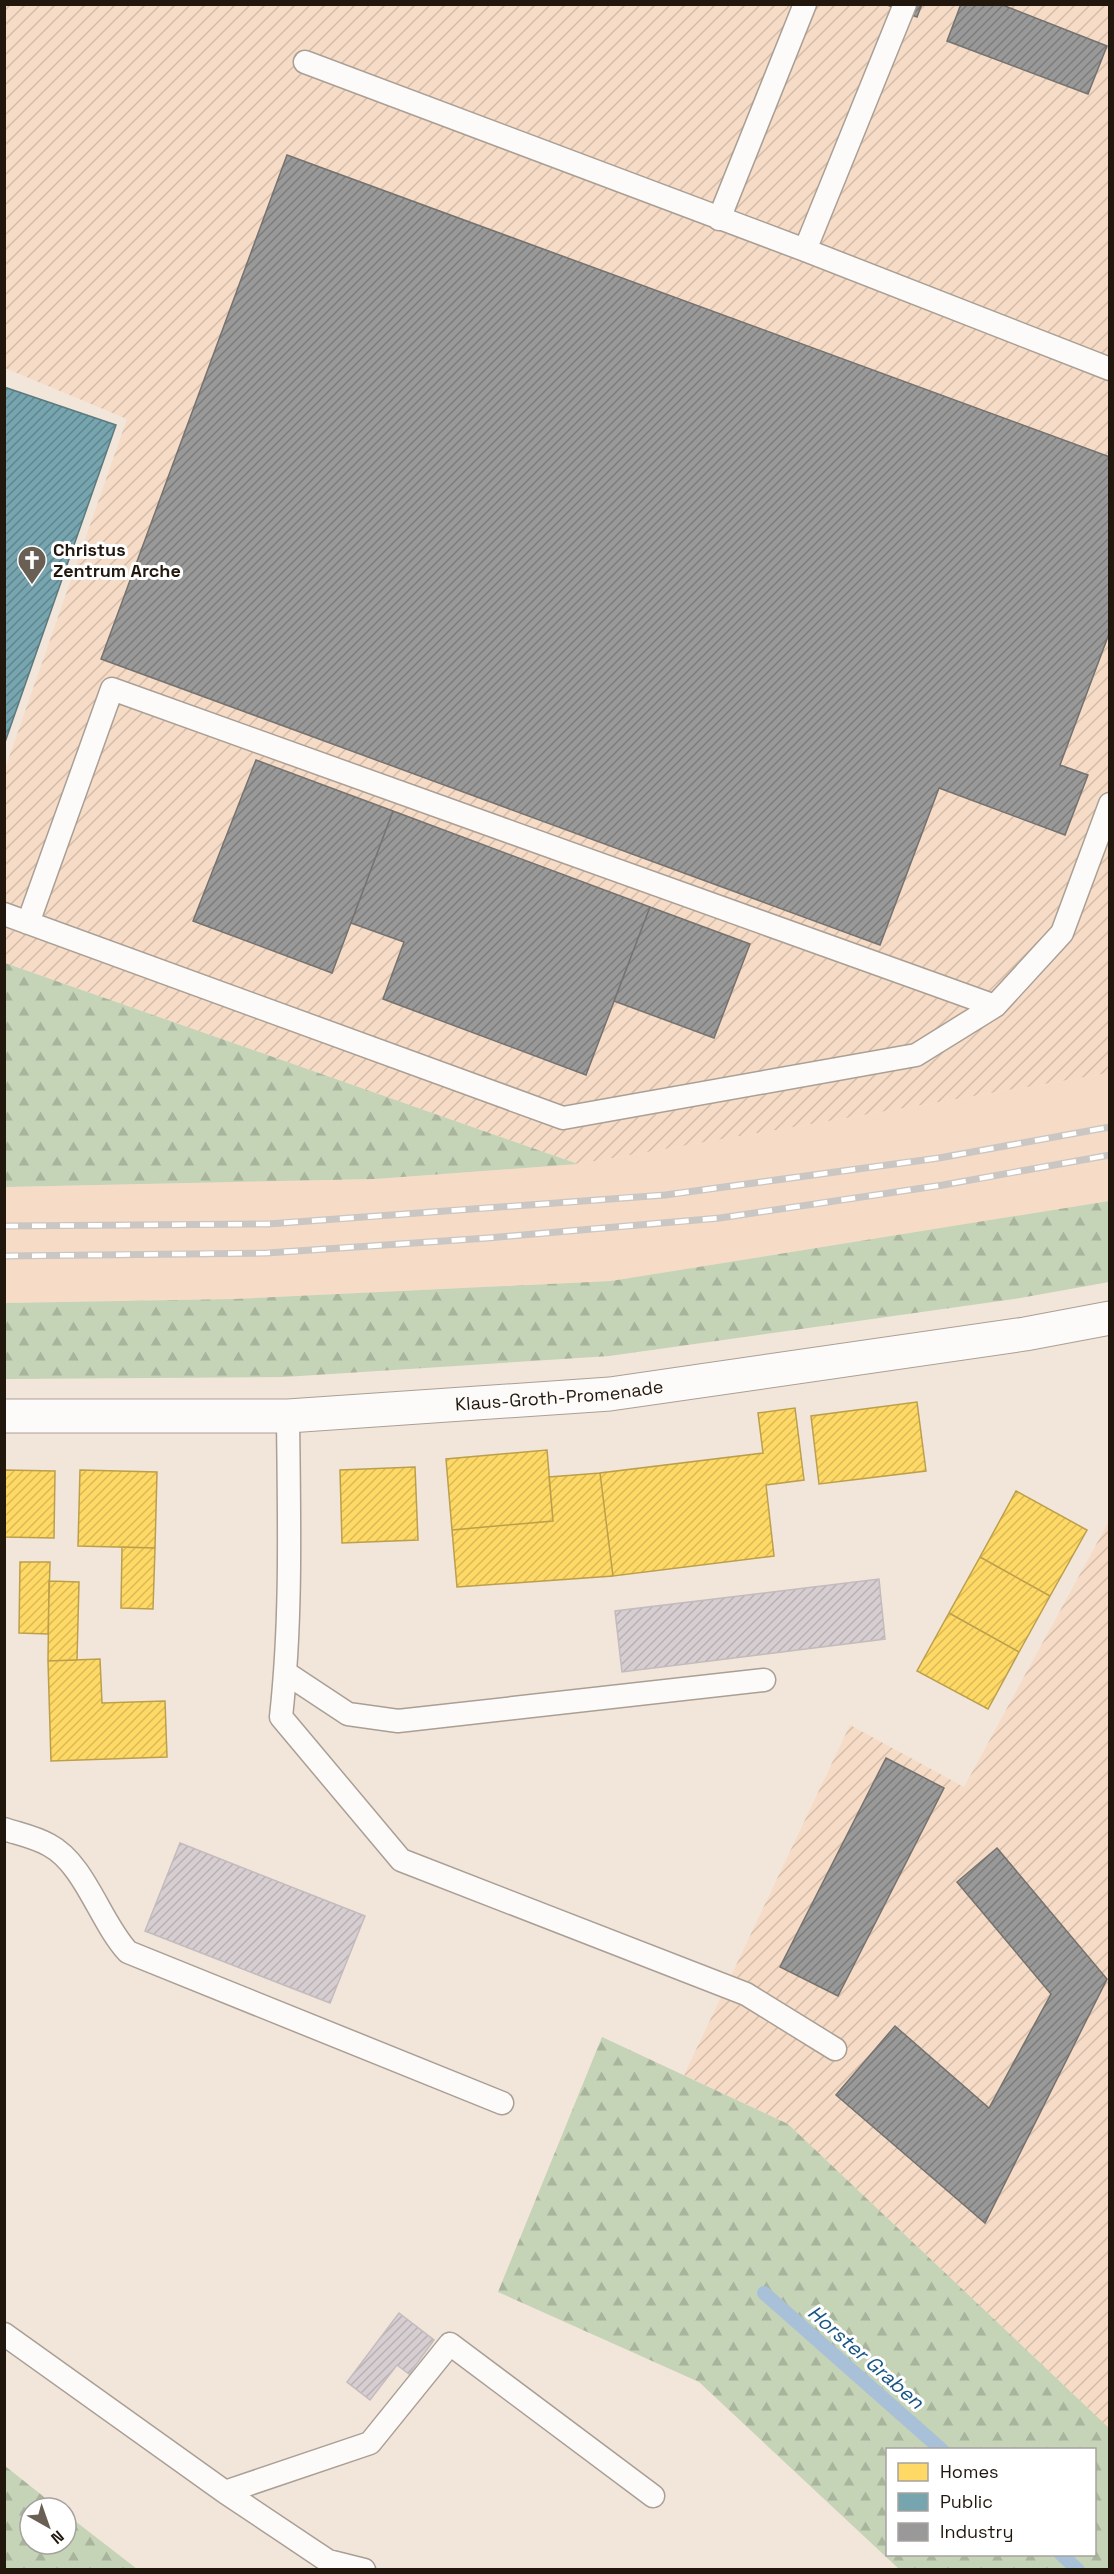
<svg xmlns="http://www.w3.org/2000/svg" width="1114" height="2574" viewBox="0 0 1114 2574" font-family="'Space Grotesk',sans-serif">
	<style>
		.industrial { fill: url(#industrial-furrows) }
		.built { fill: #f6dcc6 }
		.forest { fill: url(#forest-firs); fill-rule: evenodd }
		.homes { fill: url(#homes-hatch); stroke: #bc9f4b; stroke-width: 1.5 }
		.public { fill: url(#public-hatch); stroke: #5c7a7e; stroke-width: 1.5 }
		.industry { fill: url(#industry-hatch); stroke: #75726f; stroke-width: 1.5 }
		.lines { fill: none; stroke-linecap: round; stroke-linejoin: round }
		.stream { stroke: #a8c1d8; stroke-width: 14 }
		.building { fill: url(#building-hatch); stroke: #c3bbbd; stroke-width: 1.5 }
		.lane-casing { stroke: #aa9f95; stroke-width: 25 }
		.street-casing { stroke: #aa9f95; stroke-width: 35 }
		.lane { stroke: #fdfbf9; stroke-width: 22 }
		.street { stroke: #fdfbf9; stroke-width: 33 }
		.rail-casing { stroke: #cac6c3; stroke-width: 7 }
		.rail { stroke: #fff; stroke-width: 4.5; stroke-dasharray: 14; stroke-linecap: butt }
		.labels { text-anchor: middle; stroke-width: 6; stroke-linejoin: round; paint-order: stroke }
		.poi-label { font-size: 18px; font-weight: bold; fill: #21170d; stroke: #fff; text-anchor: start }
		.street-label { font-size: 18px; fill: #21170d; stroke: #fff }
		.water-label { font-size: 20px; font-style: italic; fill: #175586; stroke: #fff }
	</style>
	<defs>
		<pattern id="industrial-furrows" width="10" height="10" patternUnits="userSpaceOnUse" patternTransform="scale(1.5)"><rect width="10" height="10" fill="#f6dcc6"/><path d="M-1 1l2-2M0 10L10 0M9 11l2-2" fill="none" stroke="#d3bca9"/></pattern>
		<pattern id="forest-firs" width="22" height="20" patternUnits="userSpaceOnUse" patternTransform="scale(1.5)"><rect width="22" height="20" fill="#c5d3b7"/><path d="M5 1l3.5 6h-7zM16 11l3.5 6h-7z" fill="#a9b49c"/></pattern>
		<pattern id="homes-hatch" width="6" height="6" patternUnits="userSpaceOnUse" patternTransform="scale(1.5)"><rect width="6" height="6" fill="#ffd966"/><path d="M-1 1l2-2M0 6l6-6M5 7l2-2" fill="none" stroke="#daba57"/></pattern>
		<pattern id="public-hatch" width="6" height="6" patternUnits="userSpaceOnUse" patternTransform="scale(1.5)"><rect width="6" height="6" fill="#76a5af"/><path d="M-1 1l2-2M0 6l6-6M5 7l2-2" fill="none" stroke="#60858d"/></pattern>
		<pattern id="industry-hatch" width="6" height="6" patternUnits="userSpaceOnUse" patternTransform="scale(1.5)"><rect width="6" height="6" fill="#999"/><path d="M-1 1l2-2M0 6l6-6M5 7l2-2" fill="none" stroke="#7c7c7b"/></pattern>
		<pattern id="building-hatch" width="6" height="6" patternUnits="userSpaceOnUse" patternTransform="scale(1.5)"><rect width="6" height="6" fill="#d7ced2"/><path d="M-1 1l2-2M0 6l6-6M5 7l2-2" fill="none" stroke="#b8b0b3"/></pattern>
	</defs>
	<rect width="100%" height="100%" fill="#f2e5da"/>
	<path class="industrial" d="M 5,5 L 1109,5 L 1109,1073 L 578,1164 L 5,963 L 5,769 L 127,419 L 5,368 Z
		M 1109,1521 L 1109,2428 L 788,2124 L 684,2075 L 850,1725 L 964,1787 Z"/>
	<path class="built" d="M 1109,1073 L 1109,1201 L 612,1281 L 234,1299 L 5,1303 L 4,1187 L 375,1179 L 578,1164 Z"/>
	<path class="forest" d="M 5,963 L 578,1164 L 375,1179 L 5,1187 Z
		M 1109,1201 L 1109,1282 L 1014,1299 L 609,1356 L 284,1377 L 5,1379 L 5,1303 L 234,1299 L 611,1281 Z
		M 602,2037 L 788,2124 L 1109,2428 L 1109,2569 L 899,2569 L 699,2382 L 498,2292 ZM 888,2450 L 1094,2450 L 1094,2554 L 888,2554 Z
		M 5,2466 L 58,2508 L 30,2508 L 30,2544 L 66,2544 L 66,2514 L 137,2569 L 5,2569 Z"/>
	<path class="homes" d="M 917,1402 L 926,1471 L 819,1484 L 811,1416 Z
		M 795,1408 L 804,1480 L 766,1485 L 774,1556 L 613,1576 L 600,1473 L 763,1453 L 758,1413 Z
		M 547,1450 L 553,1521 L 452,1530 L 446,1459 Z
		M 415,1467 L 418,1540 L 342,1543 L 340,1470 Z
		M 4,1470 L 55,1471 L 54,1538 L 4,1537 Z
		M 80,1470 L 157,1472 L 155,1548 L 78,1546 Z
		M 600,1473 L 613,1576 L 457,1587 L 452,1530 L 553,1521 L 549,1477 Z
		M 1016,1491 L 1087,1530 L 1050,1596 L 980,1557 Z
		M 122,1547 L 155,1548 L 153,1609 L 121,1608 Z
		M 980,1557 L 1050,1596 L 1019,1652 L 949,1613 Z
		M 20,1562 L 50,1562 L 48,1634 L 19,1633 Z
		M 49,1581 L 79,1582 L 77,1660 L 48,1661 Z
		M 949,1613 L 1019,1652 L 988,1709 L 917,1671 Z
		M 100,1659 L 102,1703 L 165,1701 L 167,1757 L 51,1761 L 48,1661 Z"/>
	<path class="public" d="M 4,387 L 116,425 L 4,745 Z"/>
	<path class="industry" d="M 885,4 L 922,4 L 917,17 Z
		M 961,4 L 1000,4 L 1107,46 L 1088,94 L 947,41 Z
		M 287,155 L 1110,457 L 1110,631 L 1060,765 L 1088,775 L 1065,835 L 939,788 L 880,945 L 101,659 Z
		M 256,760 L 393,811 L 332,973 L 193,921 Z
		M 393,811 L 650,907 L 586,1075 L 383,999 L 404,942 L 351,923 Z
		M 650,907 L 750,944 L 714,1038 L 614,1001 Z
		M 886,1758 L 944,1788 L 838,1996 L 780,1967 Z
		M 997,1848 L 1107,1979 L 985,2223 L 836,2095 L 895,2026 L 989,2108 L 1051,1994 L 957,1882 Z"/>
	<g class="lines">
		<path class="stream" d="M 764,2293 L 942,2450
			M 1061,2554 L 1078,2570"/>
	</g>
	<path class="building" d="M 879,1579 L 885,1639 L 622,1672 L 615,1611 Z
		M 180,1843 L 365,1916 L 330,2003 L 145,1931 Z
		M 399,2313 L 434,2340 L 409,2374 L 397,2365 L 370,2400 L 347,2382 Z"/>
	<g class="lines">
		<g class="lane-casing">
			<path id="lane" d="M 305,62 L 805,250 L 1110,369
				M 719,219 L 805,4
				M 805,250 L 905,4
				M 4,914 L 563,1118 L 916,1055 L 995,1006 L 1062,933 L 1110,804
				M 28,923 L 112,689 L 995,1006
				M 288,1416 C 289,1517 292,1617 281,1717 L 401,1860 L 746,1994 L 835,2049
				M 286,1673 L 348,1714 L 398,1721 L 764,1680
				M 4,1829 C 19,1834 35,1837 49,1845 C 85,1864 100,1922 128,1952 L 502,2103
				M 4,2334 L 225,2492 L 370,2443 L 450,2344 L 653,2496
				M 225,2492 L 328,2561 L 364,2570"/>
		</g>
		<g class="street-casing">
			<g id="street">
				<path id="s1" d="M 4,1416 L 288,1416 L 610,1394 L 1025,1334 L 1110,1318"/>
			</g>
		</g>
		<use href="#lane" class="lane"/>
		<use href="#street" class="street"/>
		<g class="rail-casing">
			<path id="rail" d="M 4,1226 L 268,1224 L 665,1195 L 939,1158 L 1110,1127
				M 4,1256 L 267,1253 L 488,1238 L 720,1218 L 943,1185 L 1110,1155"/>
		</g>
		<use href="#rail" class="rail"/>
	</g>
	<defs>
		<g id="church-pin" transform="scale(1.5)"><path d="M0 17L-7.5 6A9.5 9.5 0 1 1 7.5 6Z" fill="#6a5f55" stroke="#fff"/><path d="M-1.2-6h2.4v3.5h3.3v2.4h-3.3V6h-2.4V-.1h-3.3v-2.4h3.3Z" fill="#fff"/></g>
	</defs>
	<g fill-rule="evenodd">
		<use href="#church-pin" x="32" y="560"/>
	</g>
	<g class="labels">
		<g class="poi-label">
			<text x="53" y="556">Christus<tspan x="53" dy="21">Zentrum Arche</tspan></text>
		</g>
		<g class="street-label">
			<text dy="6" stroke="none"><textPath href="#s1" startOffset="556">Klaus-Groth-Promenade</textPath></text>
		</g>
		<g class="water-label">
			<text transform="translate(866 2357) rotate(41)" y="7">Horster Graben</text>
		</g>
	</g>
	<rect width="1114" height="2574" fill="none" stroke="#21170d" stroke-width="12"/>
	<rect x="886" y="2448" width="210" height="108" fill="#ffffff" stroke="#a6a29e" stroke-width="1.5"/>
	<rect x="898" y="2463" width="30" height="18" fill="#ffd966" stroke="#a6a29e" stroke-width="1.5"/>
	<text x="940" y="2478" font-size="18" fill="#21170d">Homes</text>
	<rect x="898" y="2493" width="30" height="18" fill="#76a5af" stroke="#a6a29e" stroke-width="1.5"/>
	<text x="940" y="2508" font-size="18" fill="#21170d">Public</text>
	<rect x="898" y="2523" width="30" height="18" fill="#999999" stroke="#a6a29e" stroke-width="1.5"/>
	<text x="940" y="2538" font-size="18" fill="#21170d">Industry</text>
	<g transform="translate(48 2526) rotate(140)"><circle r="28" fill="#ffffff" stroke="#a6a29e" stroke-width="1.5"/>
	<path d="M0-4.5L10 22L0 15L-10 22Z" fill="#6a5f55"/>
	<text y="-9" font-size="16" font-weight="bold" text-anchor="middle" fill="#21170d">N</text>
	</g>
</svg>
